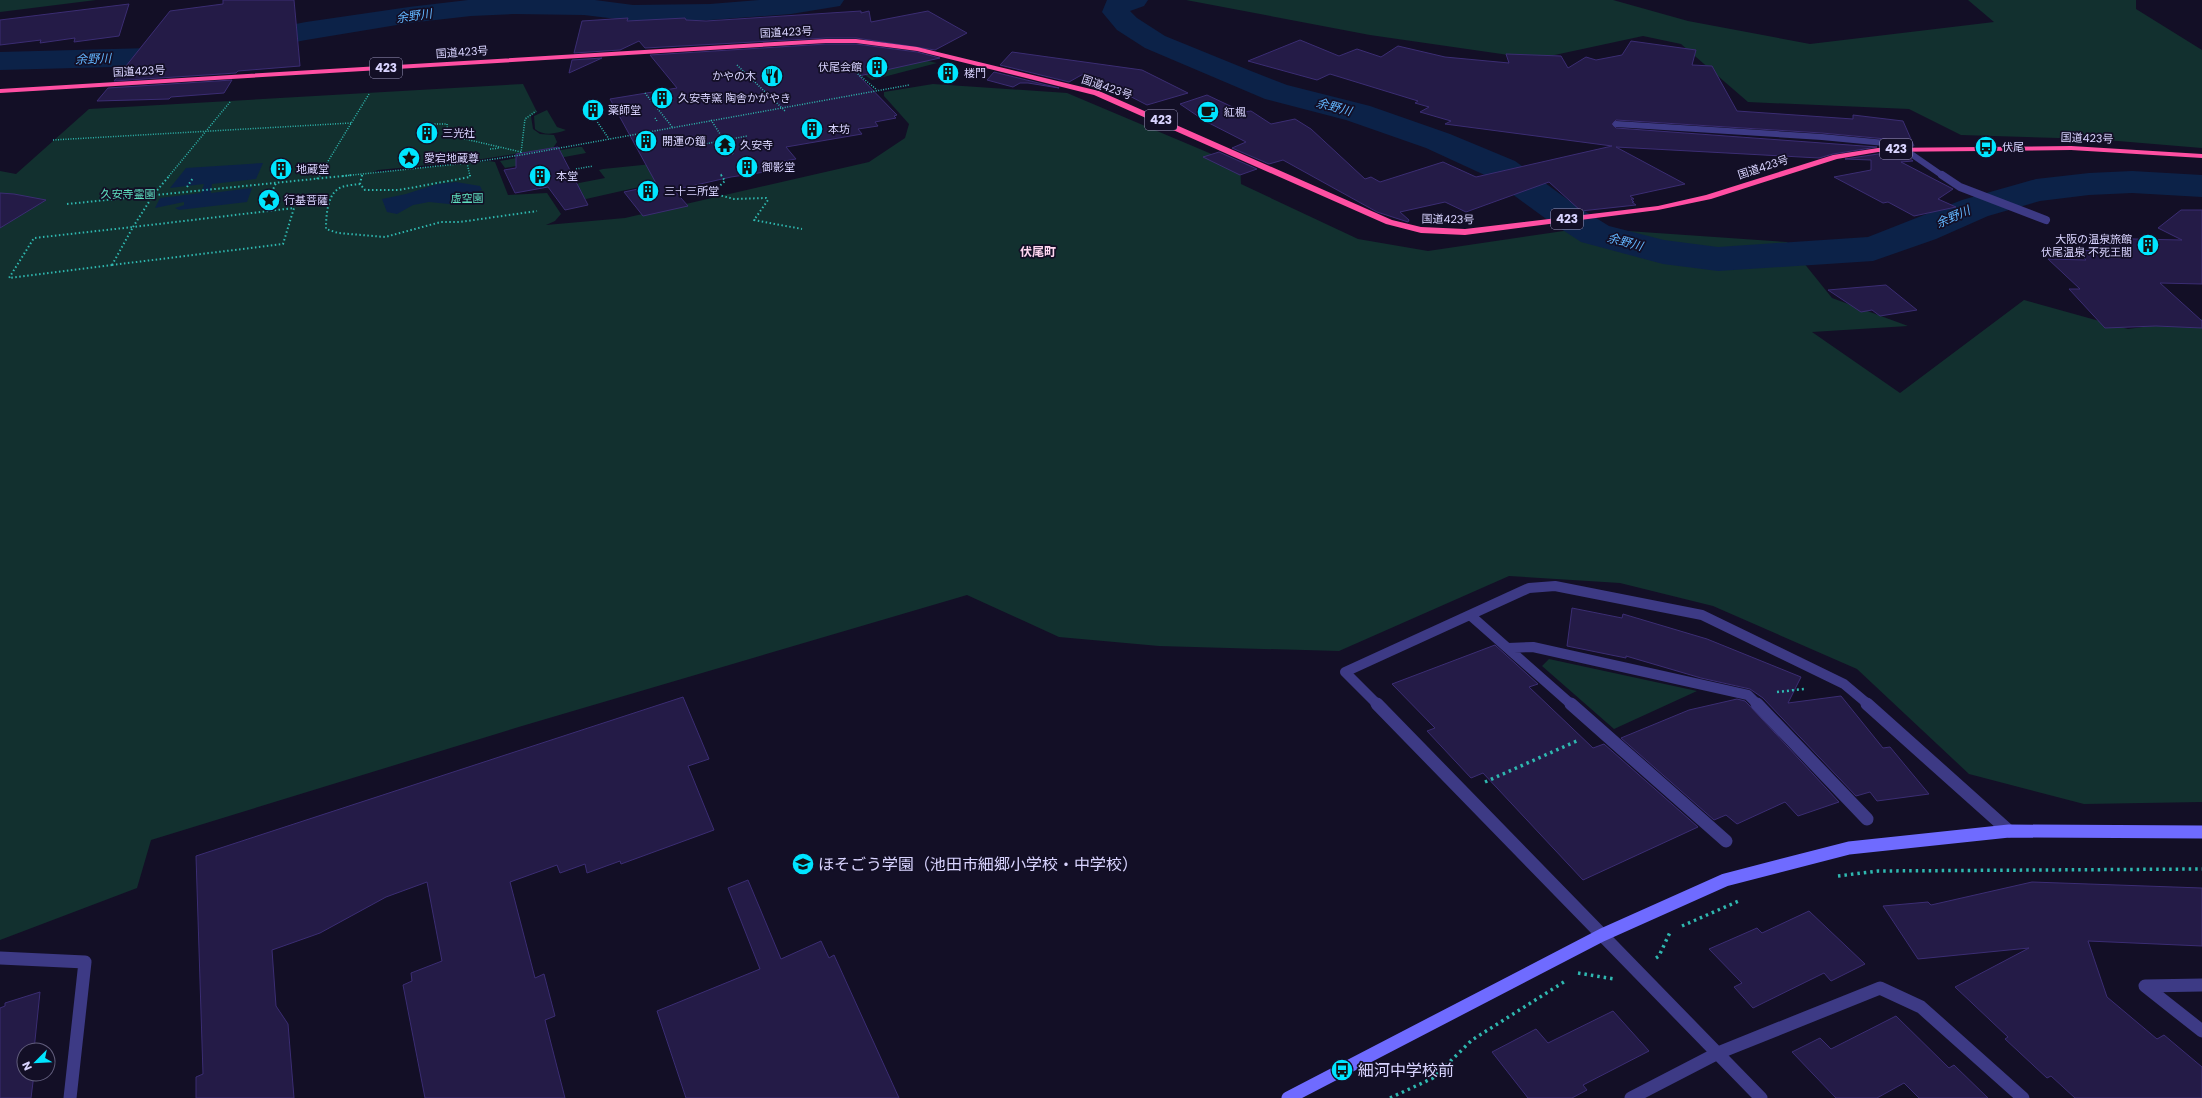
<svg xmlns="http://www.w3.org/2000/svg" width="2202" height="1098" viewBox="0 0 2202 1098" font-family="Poppins,'Noto Sans JP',sans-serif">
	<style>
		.green { fill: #12302f }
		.water { fill: #0c2248 }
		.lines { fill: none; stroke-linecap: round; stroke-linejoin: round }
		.river { fill: #0c2248; fill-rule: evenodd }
		.building { fill: #241b47; stroke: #3b2d73 }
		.path-far3 { stroke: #2fb8b0; stroke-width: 1.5; stroke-dasharray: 1 1.5; stroke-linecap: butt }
		.path-far2 { stroke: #2fb8b0; stroke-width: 2; stroke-dasharray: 1.5 2.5; stroke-linecap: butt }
		.path-far1 { stroke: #2fb8b0; stroke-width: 2.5; stroke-dasharray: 2 3; stroke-linecap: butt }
		.path { stroke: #2fb8b0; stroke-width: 3.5; stroke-dasharray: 2.5 4; stroke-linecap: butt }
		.street-far3 { stroke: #3d3a85; stroke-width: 6 }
		.street-far2 { stroke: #3d3a85; stroke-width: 8 }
		.street-far1 { stroke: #3d3a85; stroke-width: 10 }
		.street { stroke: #3d3a85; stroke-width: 13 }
		.secondary { stroke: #6f6bff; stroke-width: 13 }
		.highway { fill: #ff4fa3; fill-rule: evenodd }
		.labels { text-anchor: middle; stroke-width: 3.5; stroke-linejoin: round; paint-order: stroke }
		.far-street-label { font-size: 11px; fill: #d9d4ff; stroke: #130f26 }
		.far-poi-label { font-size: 11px; fill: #d9d4ff; stroke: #130f26; text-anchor: start }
		.far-park-label { font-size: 11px; fill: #5fe0c0; stroke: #130f26 }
		.far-water-label { font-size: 12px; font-style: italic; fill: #62b6ff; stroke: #130f26 }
		.shield { fill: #130f26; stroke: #9e99be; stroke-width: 1 }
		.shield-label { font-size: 12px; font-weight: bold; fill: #d9d4ff }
		.far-neighbourhood-label { font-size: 12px; font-weight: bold; fill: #ffd6f0; stroke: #130f26 }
		.near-poi-label { font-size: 16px; fill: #d9d4ff; stroke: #130f26; text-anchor: start }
	</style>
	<rect width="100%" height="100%" fill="#130f26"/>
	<path class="green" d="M 0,0 L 96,0 L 0,12 Z
		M 1186,0 L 1613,0 L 1688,21 L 1810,44 L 1994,22 L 1968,0 L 2136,0 L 2136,9 L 2202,50 L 2202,148 L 2094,139 L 1961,135 L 1909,109 L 1748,102 L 1681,44 L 1643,36 L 1536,59 L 1370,35 Z
		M 841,58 L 923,60 L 937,63 L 872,80 Z
		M 523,84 L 537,112 L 531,116 L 533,129 L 540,134 L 554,135 L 557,142 L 553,148 L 469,161 L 378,170 L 371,173 L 489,161 L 495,162 L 508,195 L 547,193 L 561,214 L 555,221 L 546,225 L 625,218 L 869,162 L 905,138 L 909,124 L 884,96 L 884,92 L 933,84 L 1067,93 L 1240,166 L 1241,184 L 1358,239 L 1428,251 L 1584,228 L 1787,242 L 1832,298 L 1908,326 L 1812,332 L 1900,393 L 2024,300 L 2128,329 L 2202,319 L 2202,802 L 2084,804 L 1969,774 L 1857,669 L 1713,606 L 1620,583 L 1509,576 L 1339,651 L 1159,646 L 1059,637 L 967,595 L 522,726 L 151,840 L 137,888 L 0,940 L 0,171 L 16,174 L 89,109 Z
		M 547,110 L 557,127 L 566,130 C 556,134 543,136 535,129 L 534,116 Z
		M 578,147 L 582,147 L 586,153 L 505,168 L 500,161 Z
		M 662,163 L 661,183 L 648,182 L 648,185 L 586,199 L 582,198 L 575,186 L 579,183 L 605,178 L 599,170 L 603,169 Z
		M 1549,659 L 1697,691 L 1614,729 L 1542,666 Z"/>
	<path class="water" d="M 263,163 L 256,179 L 212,184 L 211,193 L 252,188 L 247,202 L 179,210 L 175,208 L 184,205 L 184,202 L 155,208 L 160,198 L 201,193 L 204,184 L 170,188 L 186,168 Z
		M 456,182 L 480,186 L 482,190 L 457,197 L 459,205 L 429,202 L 413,205 L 397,214 L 387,212 L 382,199 L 406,194 L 437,184 Z"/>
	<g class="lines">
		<path class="river" d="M 468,0 L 595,0 L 633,5 L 710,4 L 759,0 L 844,0 L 840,6 L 791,14 L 710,20 L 633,21 L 584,15 L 514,14 L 471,16 L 409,23 L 306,40 L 193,62 L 150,66 L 0,70 L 0,52 L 150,48 L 193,44 L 306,22 L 409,7 Z
			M 1107,0 L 1148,0 L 1144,6 L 1130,11 L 1137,18 L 1165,36 L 1251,71 L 1287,85 L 1370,106 L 1450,134 L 1515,161 L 1575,205 L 1609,226 L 1664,240 L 1718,247 L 1868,237 L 1962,200 L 2036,179 L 2089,173 L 2132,171 L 2202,175 L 2202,197 L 2132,193 L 2089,195 L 2040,201 L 1988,216 L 1936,239 L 1873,261 L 1718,271 L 1663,264 L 1581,242 L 1549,221 L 1489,177 L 1426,148 L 1346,120 L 1265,99 L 1145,48 L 1117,30 L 1102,12 Z"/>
	</g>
	<path class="building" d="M 223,0 L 294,0 L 300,66 L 238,71 L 236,73 L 114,81 L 170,11 L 223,4 Z
		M 129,4 L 119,36 L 74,42 L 75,38 L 40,43 L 41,40 L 0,45 L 0,20 Z
		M 861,11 L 861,13 L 869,11 L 871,22 L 928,11 L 967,33 L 935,50 L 856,38 L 826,38 L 645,48 L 639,41 L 620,50 L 574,53 L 582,21 L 628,18 L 627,21 L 685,18 L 686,20 L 706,21 Z
		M 1300,40 L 1339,56 L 1357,49 L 1381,57 L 1398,46 L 1445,57 L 1509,63 L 1506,54 L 1561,56 L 1568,68 L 1586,57 L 1596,60 L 1622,55 L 1631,41 L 1696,50 L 1692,65 L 1712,66 L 1737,111 L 1853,119 L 1853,115 L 1903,121 L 1914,146 L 1908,146 L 1886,139 L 1822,133 L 1616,120 L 1612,124 L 1616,128 L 1877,147 L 1833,154 L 1819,158 L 1616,147 L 1685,184 L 1630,196 L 1634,199 L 1631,199 L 1634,202 L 1632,202 L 1636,205 L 1581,211 L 1549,182 L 1466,212 L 1445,202 L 1400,212 L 1409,220 L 1408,222 L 1377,212 L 1283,160 L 1269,164 L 1232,148 L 1246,142 L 1205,121 L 1180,104 L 1207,95 L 1243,112 L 1251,111 L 1271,124 L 1295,119 L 1311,129 L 1365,179 L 1371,177 L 1380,182 L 1443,162 L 1476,177 L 1612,146 L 1445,124 L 1451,121 L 1420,112 L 1429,107 L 1415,103 L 1418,101 L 1330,74 L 1317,80 L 1248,61 Z
		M 826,44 L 856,44 L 917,52 L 940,58 L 859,76 L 897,115 L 894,116 L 896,118 L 875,122 L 878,126 L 858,129 L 862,134 L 786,147 L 796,159 L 767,164 L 772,171 L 731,177 L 674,190 L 688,206 L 643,216 L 624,192 L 657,185 L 610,99 L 677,88 L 650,55 Z
		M 1012,52 L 1142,70 L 1188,93 L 1147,105 L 1085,73 L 1069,82 L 1000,65 Z
		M 602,58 L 569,73 L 572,60 Z
		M 994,72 L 1059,88 L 1028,83 L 1020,83 L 1013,87 L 987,80 Z
		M 232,80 L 224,93 L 171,97 L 169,99 L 97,101 L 108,88 Z
		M 558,147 L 588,205 L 565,210 L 548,187 L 515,193 L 504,170 L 516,168 L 516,154 Z
		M 1219,152 L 1257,169 L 1240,175 L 1203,157 Z
		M 1902,153 L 1913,161 L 1901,162 L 1953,189 L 1938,199 L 1956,207 L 1914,216 L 1888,202 L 1883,203 L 1834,177 L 1871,170 L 1871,160 L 1845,159 L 1878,154 Z
		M 0,193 L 14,194 L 46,200 L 0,228 Z
		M 2181,210 L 2202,210 L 2202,284 L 2160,283 L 2202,321 L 2202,328 L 2156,326 L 2105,328 L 2069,289 L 2080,289 L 2048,259 L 2086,260 L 2077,250 L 2101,251 L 2087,238 L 2182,240 L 2158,228 Z
		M 1886,285 L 1917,310 L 1880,316 L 1872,310 L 1861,312 L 1828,290 Z
		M 1572,608 L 1622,618 L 1623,614 L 1707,639 L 1801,677 L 1788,703 L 1841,696 L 1883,748 L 1890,747 L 1929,794 L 1877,801 L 1870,792 L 1856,796 L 1763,698 L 1750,689 L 1701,678 L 1626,656 L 1626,658 L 1567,646 Z
		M 1495,645 L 1538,684 L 1529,687 L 1593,748 L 1604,744 L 1698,827 L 1583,880 L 1483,773 L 1471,778 L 1427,731 L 1435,728 L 1392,684 Z
		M 683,697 L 709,759 L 688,766 L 714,830 L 621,864 L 620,861 L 587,873 L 585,864 L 560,873 L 557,865 L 510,882 L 535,978 L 544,974 L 555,1016 L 545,1020 L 565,1098 L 425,1098 L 403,985 L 412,981 L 411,973 L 442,961 L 427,882 L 386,897 L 320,933 L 272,950 L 276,1006 L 288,1024 L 294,1098 L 196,1098 L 196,1077 L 203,1074 L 196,856 Z
		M 1737,699 L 1745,701 L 1749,705 L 1839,802 L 1798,816 L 1785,802 L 1737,824 L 1726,815 L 1714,820 L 1621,738 L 1689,710 Z
		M 748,880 L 781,959 L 821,941 L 829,958 L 834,955 L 899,1098 L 686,1098 L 657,1011 L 760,969 L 728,888 Z
		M 2032,882 L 2202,888 L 2202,946 L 2088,941 L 2107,997 L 2157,1039 L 2164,1035 L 2202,1067 L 2202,1098 L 2075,1098 L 2051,1076 L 2047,1078 L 2005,1039 L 2008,1037 L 1955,987 L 2029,948 L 1918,959 L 1883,906 L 1928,902 L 1931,905 Z
		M 1809,911 L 1865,964 L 1831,981 L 1824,973 L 1753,1008 L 1734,987 L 1742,983 L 1709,949 L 1757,928 L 1762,933 Z
		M 40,992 L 34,1050 L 24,1050 L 24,1074 L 34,1074 L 31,1098 L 0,1098 L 0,1008 L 5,1006 L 5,1003 Z
		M 1613,1011 L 1649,1051 L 1583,1085 L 1587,1090 L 1572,1098 L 1528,1098 L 1492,1052 L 1536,1029 L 1548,1043 Z
		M 1896,1016 L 1949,1068 L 1954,1065 L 1988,1098 L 1919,1098 L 1904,1083 L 1877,1098 L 1836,1098 L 1792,1052 L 1820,1038 L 1831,1049 Z"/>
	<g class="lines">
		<path class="path-far3" d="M 737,65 L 782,108 L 909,85
			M 852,69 L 877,90
			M 645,93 L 673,128
			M 655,118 L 657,121
			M 596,120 L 609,139
			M 711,120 L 733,154
			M 432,124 L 447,124 L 448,135 L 521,152
			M 53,140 L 351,123
			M 699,145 L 747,136
			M 490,149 L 500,148
			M 521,153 L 525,119 L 536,111
			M 467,163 L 470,176
			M 576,169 L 593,166
			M 721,174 L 722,176
			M 169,176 L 230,102
			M 319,176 L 369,94
			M 343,176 L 467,163 L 521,155 L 782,108 L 785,111
			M 362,176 L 362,174"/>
		<path class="path-far2" d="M 362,175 L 360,184 L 365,190 L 399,190 L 470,177 L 470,175
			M 721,175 L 725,181 L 714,191 L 715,194 L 734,199 L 766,198 L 768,200 L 754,220 L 802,229
			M 317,179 L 320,175
			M 360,184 C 353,185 344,185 338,189 C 327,196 326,218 326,229 L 338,233 L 385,237 L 441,222 L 460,222 L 537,211
			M 187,187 L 193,178
			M 270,196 L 276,183
			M 67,204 L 353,175
			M 133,227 L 154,194 L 170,175
			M 112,265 L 9,278 L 34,238 L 133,227
			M 112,265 L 133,227
			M 112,265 L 283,244 L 294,208 L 133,227"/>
		<path class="path-far1" d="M 1777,692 L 1804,689"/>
		<path class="path" d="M 1485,782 L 1579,740
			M 1838,876 L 1878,871 L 2202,869
			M 1682,926 L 1741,900
			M 1656,958 L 1659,956 L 1671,930
			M 1578,973 L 1614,979
			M 1390,1098 L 1433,1078 L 1472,1040 L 1567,980"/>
		<path class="street-far3" d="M 1616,124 L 1822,137 L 1885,143 L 1904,149 L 1943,176"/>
		<path class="street-far2" d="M 1942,175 L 1960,187 L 2046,220"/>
		<path class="street-far1" d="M 1470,615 L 1572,705
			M 1508,648 L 1533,647 L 1748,695 L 1758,705
			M 1378,705 L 1345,672 L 1529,588 L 1555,586 L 1702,615 L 1844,684 L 1869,705"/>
		<path class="street" d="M 1377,704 L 1761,1098
			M 1571,704 L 1726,841
			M 1757,704 L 1867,819
			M 1867,704 L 2009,831
			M 0,958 L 85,962 L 70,1098
			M 2202,985 L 2145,986 L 2202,1031
			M 1631,1098 L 1718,1053 L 1880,988 L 1921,1007 L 2023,1098"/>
		<path class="secondary" d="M 1288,1098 L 1602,935 L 1725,880 L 1849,848 L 2009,831 L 2202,832"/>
		<path class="highway" d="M 826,39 L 856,39 L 917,47 L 1099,91 L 1392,220 L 1421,227 L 1465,229 L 1658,206 L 1706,195 L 1833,155 L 1878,148 L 2071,146 L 2202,154 L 2202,158 L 2071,150 L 1878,152 L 1837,159 L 1711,199 L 1658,210 L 1465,235 L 1421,233 L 1386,224 L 1094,95 L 917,51 L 856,43 L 826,43 L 0,93 L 0,89 Z"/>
	</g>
	<defs>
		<g id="building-disc" transform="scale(1.15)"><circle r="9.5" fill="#00e5ff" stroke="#130f26"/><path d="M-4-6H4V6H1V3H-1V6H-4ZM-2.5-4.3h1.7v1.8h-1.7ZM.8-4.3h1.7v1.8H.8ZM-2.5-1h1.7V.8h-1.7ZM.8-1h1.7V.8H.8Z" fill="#111"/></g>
		<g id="restaurant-disc" transform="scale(1.15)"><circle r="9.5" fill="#00e5ff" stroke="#130f26"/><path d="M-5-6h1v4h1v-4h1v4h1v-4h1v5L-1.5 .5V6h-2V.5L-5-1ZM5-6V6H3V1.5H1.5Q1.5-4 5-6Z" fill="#111"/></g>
		<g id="cafe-disc" transform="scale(1.15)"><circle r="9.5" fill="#00e5ff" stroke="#130f26"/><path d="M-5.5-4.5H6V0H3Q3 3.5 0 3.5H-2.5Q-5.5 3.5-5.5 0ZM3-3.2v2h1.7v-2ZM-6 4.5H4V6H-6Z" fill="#111"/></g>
		<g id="temple-disc" transform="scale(1.15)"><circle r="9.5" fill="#00e5ff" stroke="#130f26"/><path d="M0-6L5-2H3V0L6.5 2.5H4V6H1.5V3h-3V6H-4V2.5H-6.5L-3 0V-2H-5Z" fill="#111"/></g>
		<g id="bus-disc" transform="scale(1.15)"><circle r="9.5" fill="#00e5ff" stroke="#130f26"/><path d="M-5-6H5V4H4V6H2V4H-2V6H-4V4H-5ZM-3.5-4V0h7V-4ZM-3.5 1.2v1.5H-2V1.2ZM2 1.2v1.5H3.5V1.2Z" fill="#111"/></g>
		<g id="sight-disc" transform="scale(1.15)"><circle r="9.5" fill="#00e5ff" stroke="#130f26"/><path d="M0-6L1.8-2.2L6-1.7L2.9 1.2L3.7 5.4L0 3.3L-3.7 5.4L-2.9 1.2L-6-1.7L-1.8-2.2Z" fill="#111"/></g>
		<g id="school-disc" transform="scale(1.15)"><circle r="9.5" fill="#00e5ff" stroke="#130f26"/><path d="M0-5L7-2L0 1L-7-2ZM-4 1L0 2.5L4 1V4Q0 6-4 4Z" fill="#111"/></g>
	</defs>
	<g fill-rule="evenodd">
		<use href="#building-disc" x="877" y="67"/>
		<use href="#building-disc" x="948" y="73"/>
		<use href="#restaurant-disc" x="772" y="76"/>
		<use href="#building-disc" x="662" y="98"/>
		<use href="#building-disc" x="593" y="110"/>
		<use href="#cafe-disc" x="1208" y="112"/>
		<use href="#building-disc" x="812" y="129"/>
		<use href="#building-disc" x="427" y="133"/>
		<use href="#building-disc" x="646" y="141"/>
		<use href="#temple-disc" x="725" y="145"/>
		<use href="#bus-disc" x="1986" y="147"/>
		<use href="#sight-disc" x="409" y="158"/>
		<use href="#building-disc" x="747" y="167"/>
		<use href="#building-disc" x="281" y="169"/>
		<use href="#building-disc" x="540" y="176"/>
		<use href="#building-disc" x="648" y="191"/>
		<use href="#sight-disc" x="269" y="200"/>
		<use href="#building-disc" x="2148" y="245"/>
		<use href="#school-disc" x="803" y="864"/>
		<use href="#bus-disc" x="1342" y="1070"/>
	</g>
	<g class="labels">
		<g class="far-street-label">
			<text transform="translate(786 32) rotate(-3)" y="4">国道423号</text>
			<text transform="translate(462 52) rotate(-4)" y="4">国道423号</text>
			<text transform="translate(139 71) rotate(-3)" y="4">国道423号</text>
			<text transform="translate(1107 87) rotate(19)" y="4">国道423号</text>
			<text transform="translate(2087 138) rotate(2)" y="4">国道423号</text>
			<text transform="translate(1763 167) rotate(-18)" y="4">国道423号</text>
			<text transform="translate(1448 219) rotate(1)" y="4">国道423号</text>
		</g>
		<g class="far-poi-label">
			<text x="862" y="71" text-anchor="end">伏尾会館</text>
			<text x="964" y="77">楼門</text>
			<text x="756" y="80" text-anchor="end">かやの木</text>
			<text x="678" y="102">久安寺窯 陶舎かがやき</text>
			<text x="608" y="114">薬師堂</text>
			<text x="1224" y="116">紅楓</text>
			<text x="828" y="133">本坊</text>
			<text x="442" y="137">三光社</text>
			<text x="662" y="145">開運の鐘</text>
			<text x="740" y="149">久安寺</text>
			<text x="2002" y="151">伏尾</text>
			<text x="424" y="162">愛宕地蔵尊</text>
			<text x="762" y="171">御影堂</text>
			<text x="296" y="173">地蔵堂</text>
			<text x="556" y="180">本堂</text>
			<text x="664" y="195">三十三所堂</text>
			<text x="284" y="204">行基菩薩</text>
			<text x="2132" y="243" text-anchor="end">大阪の温泉旅館<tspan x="2132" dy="13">伏尾温泉 不死王閣</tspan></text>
		</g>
		<g class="far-park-label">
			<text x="128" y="198">久安寺霊園</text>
			<text x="467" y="202">虚空園</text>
		</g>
		<g class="far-water-label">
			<text transform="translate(414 16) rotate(-8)" y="4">余野川</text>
			<text transform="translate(93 59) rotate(-2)" y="4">余野川</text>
			<text transform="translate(1334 107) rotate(15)" y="4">余野川</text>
			<text transform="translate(1953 217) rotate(-24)" y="4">余野川</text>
			<text transform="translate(1625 242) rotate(15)" y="4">余野川</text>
		</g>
		<g class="shield">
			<rect x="370" y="58" width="32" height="20" rx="3"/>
			<rect x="1145" y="110" width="32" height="20" rx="3"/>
			<rect x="1880" y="139" width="32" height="20" rx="3"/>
			<rect x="1551" y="209" width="32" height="20" rx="3"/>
		</g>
		<g class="shield-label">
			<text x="386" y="72">423</text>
			<text x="1161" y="124">423</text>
			<text x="1896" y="153">423</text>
			<text x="1567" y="223">423</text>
		</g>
		<g class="far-neighbourhood-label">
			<text x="1038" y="256">伏尾町</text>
		</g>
		<g class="near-poi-label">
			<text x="818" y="870">ほそごう学園（池田市細郷小学校・中学校）</text>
			<text x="1358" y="1076">細河中学校前</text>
		</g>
	</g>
	<g transform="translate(36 1062) rotate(246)"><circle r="19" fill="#130f26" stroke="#625e7d"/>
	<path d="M0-3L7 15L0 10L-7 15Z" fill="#00e5ff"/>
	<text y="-6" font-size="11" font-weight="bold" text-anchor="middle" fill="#d9d4ff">N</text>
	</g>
</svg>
